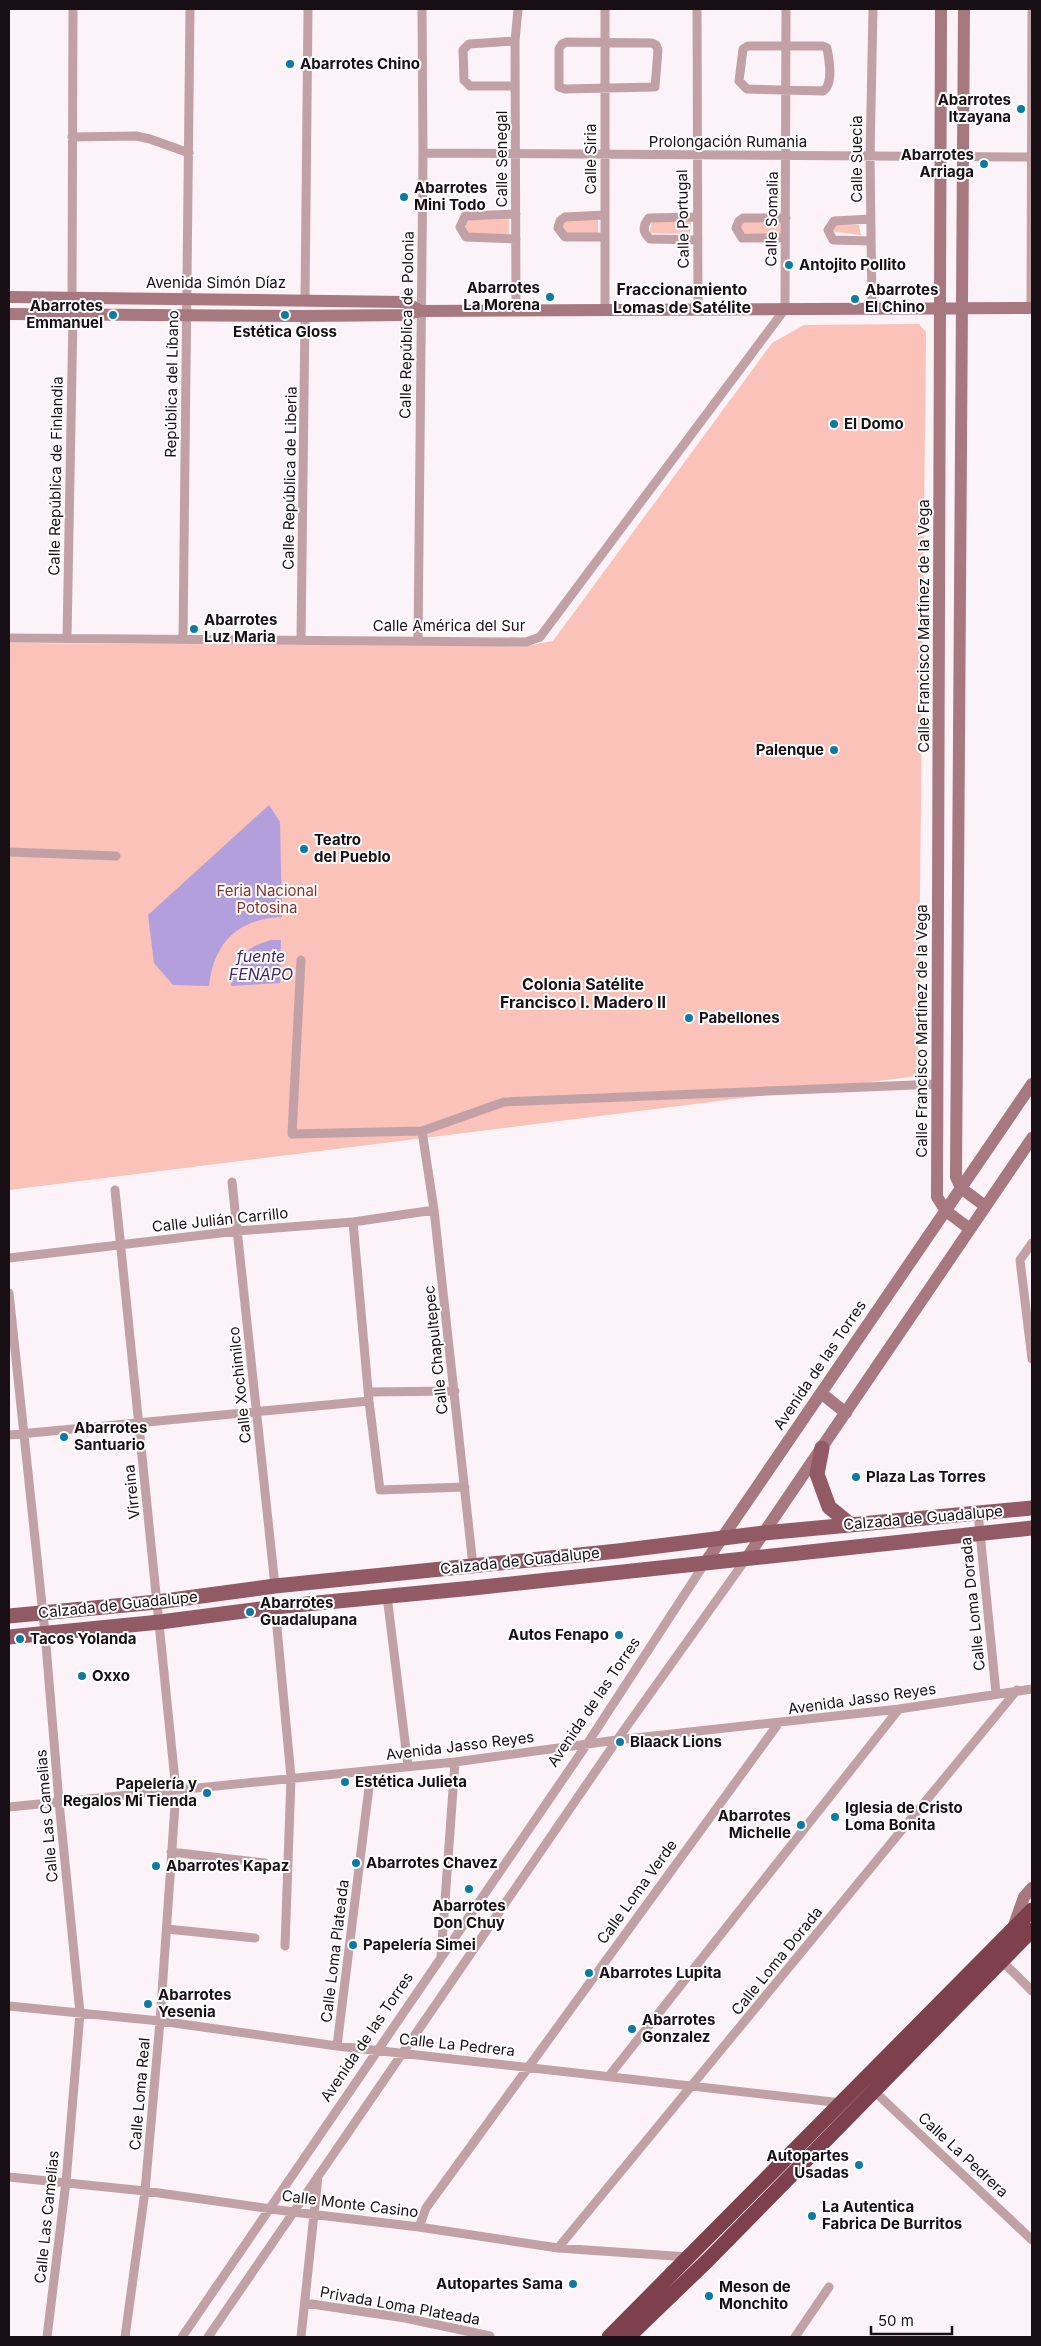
<svg xmlns="http://www.w3.org/2000/svg" width="1041" height="2346" viewBox="0 0 1041 2346" font-family="Inter,sans-serif">
	<style>
		.green { fill: #fac2b8 }
		.water { fill: #b39fdb }
		.lines { fill: none; stroke-linecap: round; stroke-linejoin: round }
		.street { stroke: #c2a1a6; stroke-width: 9 }
		.secondary { stroke: #a77880; stroke-width: 12 }
		.primary { stroke: #925a65; stroke-width: 15 }
		.highway { stroke: #7f404e; stroke-width: 15 }
		.poi-dot { fill: #0c7ba4; stroke: #fff; stroke-width: 2 }
		.labels { text-anchor: middle; stroke-width: 4; stroke-linejoin: round; paint-order: stroke }
		.poi-label { font-size: 15px; font-weight: bold; fill: #170f13; stroke: #fff; text-anchor: start }
		.street-label { font-size: 15px; fill: #170f13; stroke: #fff }
		.park-label { font-size: 15px; fill: #873228; stroke: #fff }
		.neighbourhood-label { font-size: 16px; font-weight: bold; fill: #170f13; stroke: #fff }
		.water-label { font-size: 16px; font-style: italic; fill: #44266d; stroke: #fff }
	</style>
	<rect width="100%" height="100%" fill="#fcf3f8"/>
	<path class="green" d="M 740,216 L 782,222 L 781,235 L 739,233 Z
		M 652,218 L 691,219 L 690,234 L 650,233 Z
		M 509,219 L 509,234 L 466,235 L 465,220 Z
		M 561,220 L 598,220 L 598,234 L 561,234 Z
		M 831,223 L 859,225 L 861,235 L 828,231 Z
		M 919,324 L 926,332 L 918,1076 L 9,1190 L 9,643 L 526,646 L 553,641 L 772,343 L 804,325 Z"/>
	<path class="water" d="M 269,805 L 280,822 L 282,917 C 238,919 214,942 209,986 L 173,985 L 154,963 L 148,915 Z
		M 271,940 L 281,940 L 280,983 L 231,986 C 235,958 244,948 271,940 Z"/>
	<g class="lines">
		<path class="street" d="M 697,9 L 698,309
			M 567,42 L 652,43 L 656,45 L 658,50 L 655,87 L 565,89 L 559,87 L 559,49 L 562,44 Z
			M 748,46 L 823,46 L 827,48 C 829,59 834,84 823,91 L 747,89 L 739,81 L 743,49 Z
			M 515,86 L 470,86 L 464,80 L 463,50 L 469,44 L 515,41
			M 72,137 L 136,136 L 150,139 L 189,153
			M 423,153 L 1032,157
			M 516,214 L 465,216 L 460,227 L 466,237 L 516,239
			M 605,215 L 565,217 L 560,221 L 558,228 L 565,237 L 605,237
			M 697,217 L 649,218 C 643,225 642,232 650,239 L 698,240
			M 871,219 L 834,221 L 828,230 L 833,240 L 871,241
			M 785,238 L 742,238 L 736,228 L 739,221 L 743,218 L 786,218
			M 72,298 L 73,9
			M 305,300 L 308,9
			M 872,308 L 870,157 L 873,9
			M 1031,308 L 1032,9
			M 516,310 L 515,41 L 518,9
			M 605,310 L 605,9
			M 9,638 L 526,642 L 540,637 L 785,309 L 786,9
			M 67,638 L 73,315
			M 183,639 L 190,9
			M 301,640 L 305,316
			M 418,641 L 423,153 L 422,9
			M 9,852 L 116,856
			M 301,960 L 292,1134 L 422,1131 L 504,1102 L 938,1084
			M 422,1131 L 434,1210 L 473,1566
			M 232,1182 L 275,1586
			M 115,1190 L 176,1791 L 160,2021 L 145,2191 L 125,2337
			M 353,1222 L 369,1401 L 380,1490 L 465,1487
			M 1032,1243 L 1020,1260 L 1032,1359
			M 9,1258 L 237,1231 L 353,1222 L 434,1210
			M 9,1293 L 45,1633 L 59,1802 L 80,2013 L 66,2182 L 47,2337
			M 368,1392 L 455,1391
			M 9,1435 L 369,1401
			M 978,1513 L 996,1693
			M 387,1596 L 408,1766
			M 275,1607 L 291,1777 L 285,1946
			M 9,1807 L 455,1762 L 617,1740 L 899,1709 L 1032,1689
			M 171,1852 L 265,1863
			M 167,1929 L 255,1938
			M 441,1956 L 455,1762
			M 1002,1961 L 1032,1991
			M 9,2006 L 160,2021 L 337,2046 L 842,2103
			M 337,2046 L 371,1771
			M 609,2076 L 899,1709
			M 874,2091 L 1032,2240
			M 9,2177 L 145,2191 L 293,2212 L 419,2227 L 558,2248 L 688,2257
			M 419,2227 L 426,2208 L 778,1724
			M 558,2248 L 1017,1690
			M 305,2303 L 405,2318 L 490,2336
			M 182,2337 L 587,1744 L 705,1563
			M 208,2337 L 617,1740 L 746,1559
			M 301,2337 L 318,2176
			M 795,2337 L 829,2287"/>
		<path class="secondary" d="M 941,9 L 937,1197 L 946,1211 L 970,1229
			M 964,9 L 956,1177 L 961,1188 L 985,1206
			M 9,297 L 405,302 L 420,311
			M 9,314 L 305,316 L 404,315 L 420,311 L 1032,308
			M 821,1393 L 846,1413
			M 746,1559 L 1032,1138
			M 705,1563 L 1032,1084
			M 1013,1928 L 1024,1897 L 1032,1888"/>
		<path class="primary" d="M 822,1448 L 817,1474 L 829,1507 L 851,1525
			M 9,1616 L 157,1602 L 275,1586 L 618,1551 L 764,1533 L 1032,1508
			M 9,1637 L 160,1622 L 275,1607 L 473,1588 L 1032,1528"/>
		<path class="highway" d="M 609,2337 L 1032,1910
			M 628,2337 L 707,2261 L 1032,1930"/>
	</g>
	<g class="poi-dot">
		<circle cx="290" cy="64" r="5"/>
		<circle cx="1021" cy="109" r="5"/>
		<circle cx="984" cy="164" r="5"/>
		<circle cx="404" cy="197" r="5"/>
		<circle cx="789" cy="265" r="5"/>
		<circle cx="550" cy="297" r="5"/>
		<circle cx="855" cy="299" r="5"/>
		<circle cx="113" cy="315" r="5"/>
		<circle cx="285" cy="315" r="5"/>
		<circle cx="834" cy="424" r="5"/>
		<circle cx="194" cy="629" r="5"/>
		<circle cx="834" cy="750" r="5"/>
		<circle cx="304" cy="849" r="5"/>
		<circle cx="689" cy="1018" r="5"/>
		<circle cx="64" cy="1437" r="5"/>
		<circle cx="856" cy="1477" r="5"/>
		<circle cx="250" cy="1612" r="5"/>
		<circle cx="619" cy="1635" r="5"/>
		<circle cx="20" cy="1639" r="5"/>
		<circle cx="82" cy="1676" r="5"/>
		<circle cx="620" cy="1742" r="5"/>
		<circle cx="345" cy="1782" r="5"/>
		<circle cx="207" cy="1793" r="5"/>
		<circle cx="835" cy="1817" r="5"/>
		<circle cx="801" cy="1825" r="5"/>
		<circle cx="356" cy="1863" r="5"/>
		<circle cx="156" cy="1866" r="5"/>
		<circle cx="469" cy="1889" r="5"/>
		<circle cx="353" cy="1945" r="5"/>
		<circle cx="589" cy="1973" r="5"/>
		<circle cx="148" cy="2004" r="5"/>
		<circle cx="632" cy="2029" r="5"/>
		<circle cx="859" cy="2165" r="5"/>
		<circle cx="812" cy="2216" r="5"/>
		<circle cx="573" cy="2284" r="5"/>
		<circle cx="709" cy="2296" r="5"/>
	</g>
	<g class="labels">
		<g class="poi-label">
			<text x="300" y="69">Abarrotes Chino</text>
			<text x="1011" y="105" text-anchor="end">Abarrotes<tspan x="1011" dy="17">Itzayana</tspan></text>
			<text x="974" y="160" text-anchor="end">Abarrotes<tspan x="974" dy="17">Arriaga</tspan></text>
			<text x="414" y="193">Abarrotes<tspan x="414" dy="17">Mini Todo</tspan></text>
			<text x="799" y="270">Antojito Pollito</text>
			<text x="540" y="293" text-anchor="end">Abarrotes<tspan x="540" dy="17">La Morena</tspan></text>
			<text x="865" y="295">Abarrotes<tspan x="865" dy="17">El Chino</tspan></text>
			<text x="103" y="311" text-anchor="end">Abarrotes<tspan x="103" dy="17">Emmanuel</tspan></text>
			<text x="285" y="337" text-anchor="middle">Estética Gloss</text>
			<text x="844" y="429">El Domo</text>
			<text x="204" y="625">Abarrotes<tspan x="204" dy="17">Luz Maria</tspan></text>
			<text x="824" y="755" text-anchor="end">Palenque</text>
			<text x="314" y="845">Teatro<tspan x="314" dy="17">del Pueblo</tspan></text>
			<text x="699" y="1023">Pabellones</text>
			<text x="74" y="1433">Abarrotes<tspan x="74" dy="17">Santuario</tspan></text>
			<text x="866" y="1482">Plaza Las Torres</text>
			<text x="260" y="1608">Abarrotes<tspan x="260" dy="17">Guadalupana</tspan></text>
			<text x="609" y="1640" text-anchor="end">Autos Fenapo</text>
			<text x="30" y="1644">Tacos Yolanda</text>
			<text x="92" y="1681">Oxxo</text>
			<text x="630" y="1747">Blaack Lions</text>
			<text x="355" y="1787">Estética Julieta</text>
			<text x="197" y="1789" text-anchor="end">Papelería y<tspan x="197" dy="17">Regalos Mi Tienda</tspan></text>
			<text x="845" y="1813">Iglesia de Cristo<tspan x="845" dy="17">Loma Bonita</tspan></text>
			<text x="791" y="1821" text-anchor="end">Abarrotes<tspan x="791" dy="17">Michelle</tspan></text>
			<text x="366" y="1868">Abarrotes Chavez</text>
			<text x="166" y="1871">Abarrotes Kapaz</text>
			<text x="469" y="1911" text-anchor="middle">Abarrotes<tspan x="469" dy="17">Don Chuy</tspan></text>
			<text x="363" y="1950">Papelería Simei</text>
			<text x="599" y="1978">Abarrotes Lupita</text>
			<text x="158" y="2000">Abarrotes<tspan x="158" dy="17">Yesenia</tspan></text>
			<text x="642" y="2025">Abarrotes<tspan x="642" dy="17">Gonzalez</tspan></text>
			<text x="849" y="2161" text-anchor="end">Autopartes<tspan x="849" dy="17">Usadas</tspan></text>
			<text x="822" y="2212">La Autentica<tspan x="822" dy="17">Fabrica De Burritos</tspan></text>
			<text x="563" y="2289" text-anchor="end">Autopartes Sama</text>
			<text x="719" y="2292">Meson de<tspan x="719" dy="17">Monchito</tspan></text>
		</g>
		<g class="street-label">
			<text x="728" y="147">Prolongación Rumania</text>
			<text transform="translate(502 159) rotate(-90)" y="5">Calle Senegal</text>
			<text transform="translate(591 159) rotate(-90)" y="5">Calle Siria</text>
			<text transform="translate(857 159) rotate(-90)" y="5">Calle Suecia</text>
			<text transform="translate(683 219) rotate(-91)" y="5">Calle Portugal</text>
			<text transform="translate(772 219) rotate(-89)" y="5">Calle Somalia</text>
			<text x="216" y="288">Avenida Simón Díaz</text>
			<text transform="translate(407 325) rotate(-89)" y="5">Calle República de Polonia</text>
			<text transform="translate(172 384) rotate(-89)" y="5">República del Líbano</text>
			<text transform="translate(56 476) rotate(-89)" y="5">Calle República de Finlandia</text>
			<text transform="translate(290 478) rotate(-89)" y="5">Calle República de Liberia</text>
			<text x="449" y="631">Calle América del Sur</text>
			<text transform="translate(924 626) rotate(-90)" y="5">Calle Francisco Martínez de la Vega</text>
			<text transform="translate(922 1031) rotate(-90)" y="5">Calle Francisco Martínez de la Vega</text>
			<text transform="translate(220 1220) rotate(-6)" y="5">Calle Julián Carrillo</text>
			<text transform="translate(436 1350) rotate(-96)" y="5">Calle Chapultepec</text>
			<text transform="translate(820 1365) rotate(-56)" y="5">Avenida de las Torres</text>
			<text transform="translate(240 1385) rotate(-96)" y="5">Calle Xochimilco</text>
			<text transform="translate(132 1492) rotate(-96)" y="5">Virreina</text>
			<text transform="translate(923 1518) rotate(-5)" y="5">Calzada de Guadalupe</text>
			<text transform="translate(520 1561) rotate(-6)" y="5">Calzada de Guadalupe</text>
			<text transform="translate(973 1604) rotate(-96)" y="5">Calle Loma Dorada</text>
			<text transform="translate(118 1605) rotate(-6)" y="5">Calzada de Guadalupe</text>
			<text transform="translate(862 1699) rotate(-8)" y="5">Avenida Jasso Reyes</text>
			<text transform="translate(594 1702) rotate(-56)" y="5">Avenida de las Torres</text>
			<text transform="translate(460 1746) rotate(-7)" y="5">Avenida Jasso Reyes</text>
			<text transform="translate(47 1816) rotate(-95)" y="5">Calle Las Camelias</text>
			<text transform="translate(637 1892) rotate(-54)" y="5">Calle Loma Verde</text>
			<text transform="translate(335 1951) rotate(-83)" y="5">Calle Loma Plateada</text>
			<text transform="translate(777 1961) rotate(-51)" y="5">Calle Loma Dorada</text>
			<text transform="translate(367 2037) rotate(-56)" y="5">Avenida de las Torres</text>
			<text transform="translate(457 2045) rotate(6)" y="5">Calle La Pedrera</text>
			<text transform="translate(140 2094) rotate(-85)" y="5">Calle Loma Real</text>
			<text transform="translate(963 2155) rotate(43)" y="5">Calle La Pedrera</text>
			<text transform="translate(350 2204) rotate(7)" y="5">Calle Monte Casino</text>
			<text transform="translate(47 2217) rotate(-84)" y="5">Calle Las Camelias</text>
			<text transform="translate(400 2306) rotate(10)" y="5">Privada Loma Plateada</text>
		</g>
		<g class="park-label">
			<text x="267" y="896">Feria Nacional<tspan x="267" dy="17">Potosina</tspan></text>
		</g>
		<g class="neighbourhood-label">
			<text x="682" y="295">Fraccionamiento<tspan x="682" dy="18">Lomas de Satélite</tspan></text>
			<text x="583" y="990">Colonia Satélite<tspan x="583" dy="18">Francisco I. Madero II</tspan></text>
		</g>
		<g class="water-label">
			<text x="261" y="962">fuente<tspan x="261" dy="18">FENAPO</tspan></text>
		</g>
	</g>
	<rect width="1041" height="2346" fill="none" stroke="#170f13" stroke-width="20"/>
	<path d="M871 2326v8h81v-8" fill="none" stroke="#170f13" stroke-width="2.5"/>
	<text x="878" y="2326" font-size="15" fill="#170f13" stroke="#ffffff" stroke-width="4" paint-order="stroke">50 m</text>
</svg>
